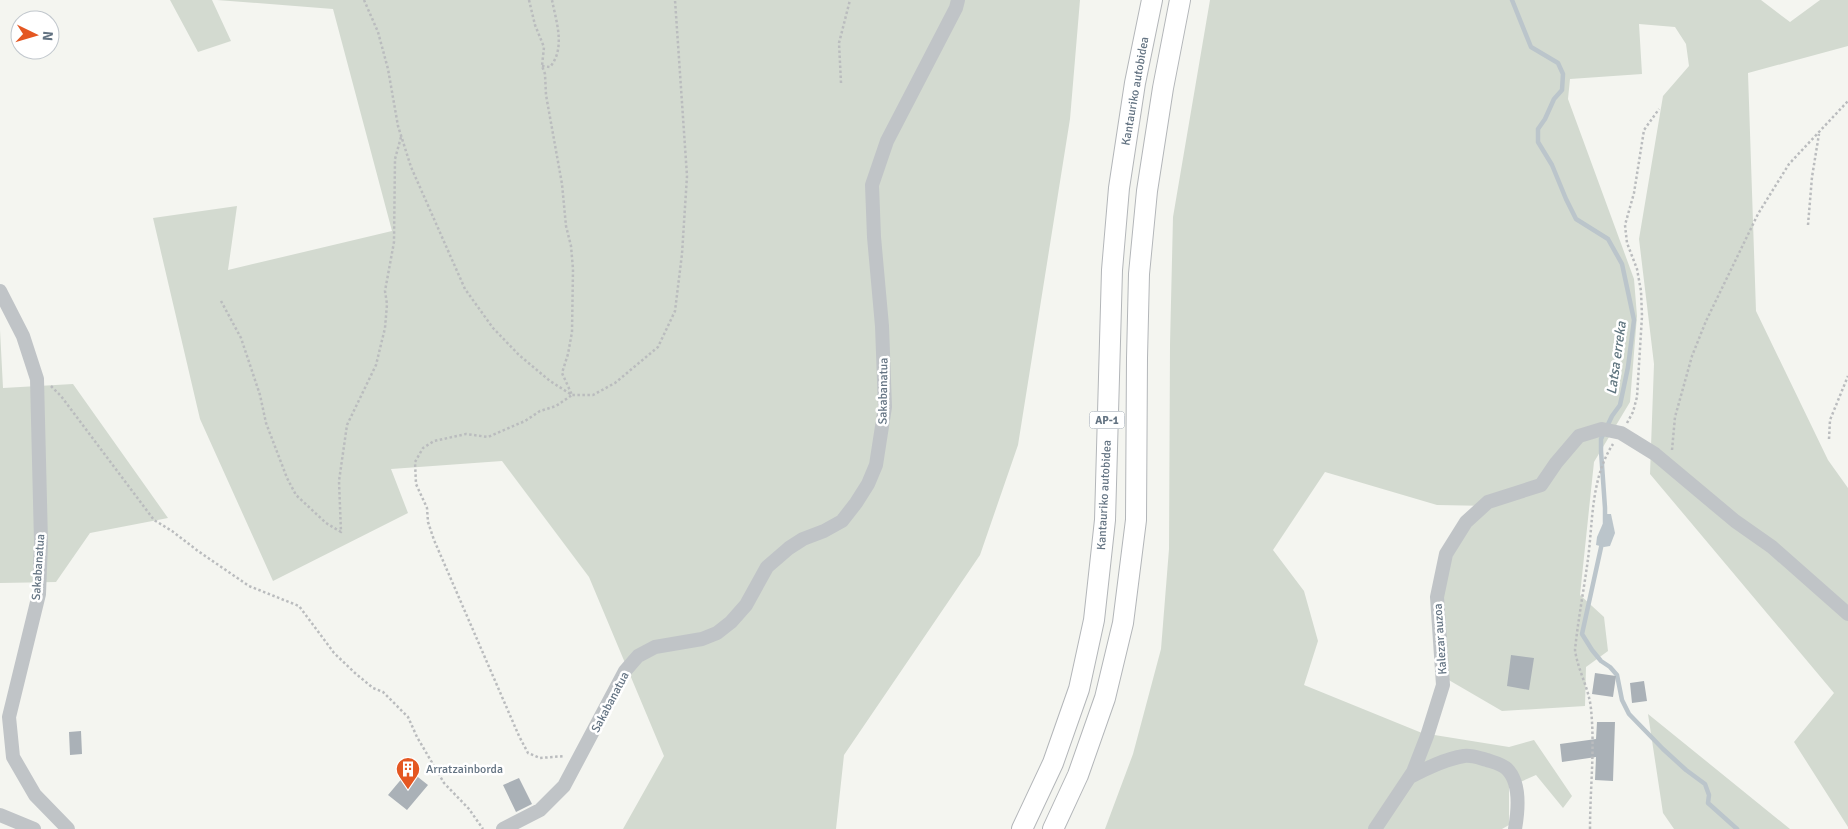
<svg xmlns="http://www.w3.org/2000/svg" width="1848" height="829" viewBox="0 0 1848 829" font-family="Signika,sans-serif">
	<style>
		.green { fill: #d3dad0 }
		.water { fill: #bbc5cb }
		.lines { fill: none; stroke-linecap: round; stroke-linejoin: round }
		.stream { stroke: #bbc5cb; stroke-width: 4.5 }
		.building { fill: #aab1b7 }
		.highway-casing { stroke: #b3b6b9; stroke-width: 22 }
		.path { stroke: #babcbe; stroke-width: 2.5; stroke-dasharray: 2.5 2.5; stroke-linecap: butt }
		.minor { stroke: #c0c4c7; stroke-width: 14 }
		.highway { stroke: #fff; stroke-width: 20 }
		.labels { text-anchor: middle; stroke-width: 5; stroke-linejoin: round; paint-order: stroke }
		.shield { fill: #fff; stroke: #929da8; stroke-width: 1 }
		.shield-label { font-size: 11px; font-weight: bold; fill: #637382 }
		.street-label { font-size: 12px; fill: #637382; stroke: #fff }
		.poi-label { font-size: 12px; fill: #637382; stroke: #fff; text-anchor: start }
		.water-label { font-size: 14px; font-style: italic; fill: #5f757f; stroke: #fff }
	</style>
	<rect width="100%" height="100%" fill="#f4f5f0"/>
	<path class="green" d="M 170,0 L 212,0 L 231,41 L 198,52 Z
		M 217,0 L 1080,0 L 1070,119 L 1018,445 L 980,555 L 844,755 L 836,829 L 623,829 L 664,756 L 589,577 L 502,461 L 391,469 L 408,513 L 273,581 L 200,419 L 153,218 L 237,206 L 228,270 L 392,231 L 333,9 Z
		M 1210,0 L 1761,0 L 1790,22 L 1820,0 L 1848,0 L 1848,46 L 1748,73 L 1756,311 L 1828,460 L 1848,488 L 1848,827 L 1794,742 L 1834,693 L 1650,474 L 1654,364 L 1639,239 L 1663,96 L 1689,66 L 1686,44 L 1675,27 L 1639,24 L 1642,74 L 1570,79 L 1568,99 L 1634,279 L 1637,316 L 1630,402 L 1594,462 L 1580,595 L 1604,617 L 1608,651 L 1586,667 L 1585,706 L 1502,711 L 1447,679 L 1442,604 L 1450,555 L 1471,525 L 1491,506 L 1437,505 L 1325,472 L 1273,550 L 1304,591 L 1318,641 L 1304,685 L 1422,733 L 1509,747 L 1534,740 L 1572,796 L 1563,808 L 1536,775 L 1509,787 L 1509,825 L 1502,829 L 1105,829 L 1133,754 L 1161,649 L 1169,549 L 1170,345 L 1173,217 Z
		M 0,330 L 3,388 L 73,384 L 168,518 L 90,533 L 56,582 L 0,583 Z
		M 1648,714 L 1790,829 L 1674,829 L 1663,813 Z"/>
	<path class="water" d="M 1607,514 L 1611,514 L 1615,533 L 1610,546 L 1604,547 L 1596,545 L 1597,537 Z"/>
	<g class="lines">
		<path class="stream" d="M 1512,0 L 1531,47 L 1558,63 L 1563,74 L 1562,90 L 1554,99 L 1545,119 L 1538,129 L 1538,142 L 1552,165 L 1566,199 L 1576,219 L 1608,239 L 1622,264 L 1634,320 L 1628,367 L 1620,405 L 1612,416 L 1601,439 L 1601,451 L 1605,508 L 1605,523
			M 1602,543 L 1582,634 L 1592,650 L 1601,661 L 1610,667 L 1617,675 L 1622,700 L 1629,714 L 1663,749 L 1686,770 L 1705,784 L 1709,795 L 1708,803 L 1737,829"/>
	</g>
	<path class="building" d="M 1511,655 L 1534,658 L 1529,690 L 1507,686 Z
		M 1595,673 L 1616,676 L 1613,697 L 1592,694 Z
		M 1644,681 L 1647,701 L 1632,703 L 1630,683 Z
		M 1597,722 L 1615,722 L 1613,781 L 1595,780 L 1596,757 L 1562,762 L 1560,744 L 1596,739 Z
		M 81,731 L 82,754 L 70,755 L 69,732 Z
		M 409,770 L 428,785 L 407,810 L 388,795 Z
		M 519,778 L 532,804 L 516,812 L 503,785 Z"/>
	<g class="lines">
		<g class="highway-casing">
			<path id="highway" d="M 1022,829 L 1053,763 L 1079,689 L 1094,620 L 1105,520 L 1112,270 L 1119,188 L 1135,83 L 1152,0
				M 1053,829 L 1078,775 L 1105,698 L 1123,623 L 1136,520 L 1137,358 L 1139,274 L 1147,191 L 1163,88 L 1180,0"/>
		</g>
		<path class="path" d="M 364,0 L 378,32 L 388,69 L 398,126 L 411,167 L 465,289 L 493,328 L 519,355 L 550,381 L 572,395 L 593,395 L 615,383 L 658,347 L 675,311 L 682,254 L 687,176 L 675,0
			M 529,0 L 535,25 L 544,47 L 542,66 L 545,74 L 546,95 L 562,184 L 566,226 L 571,246 L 573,269 L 572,332 L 568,354 L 562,373 L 572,395 L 556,406 L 540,411 L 525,421 L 488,437 L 466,434 L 434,441 L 423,448 L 415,462 L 416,484 L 427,508 L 428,522 L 434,540 L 519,736 L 528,753 L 540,758 L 565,756
			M 542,66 L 550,67 C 566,48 556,21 552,0
			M 841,83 L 839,43 L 850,0
			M 1808,225 L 1812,177 L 1819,134
			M 221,301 L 241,338 L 260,395 L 266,423 L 287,478 L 296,495 L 326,523 L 341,532 L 339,481 L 347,425 L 376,365 L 385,328 L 387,304 L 385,291 L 394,242 L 395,159 L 401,137
			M 51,386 L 61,396 L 154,520 L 172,531 L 198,551 L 249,586 L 299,606 L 334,653 L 355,673 L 373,688 L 383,692 L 408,717 L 417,737 L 444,783 L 469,809 L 483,829
			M 1627,423 L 1633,412 L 1637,397 L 1642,316 L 1641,291 L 1637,269 L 1627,243 L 1625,225 L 1634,193 L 1644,130 L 1659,109
			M 1829,439 L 1830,420 L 1848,376
			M 1672,450 L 1675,417 L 1692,356 L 1706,321 L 1758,214 L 1789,164 L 1848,101
			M 1590,829 C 1590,789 1595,749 1591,709 C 1589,688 1578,671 1575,650 C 1578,620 1584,589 1588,559 C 1593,520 1591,478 1613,444"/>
		<path class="minor" d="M 0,291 L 23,336 L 37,379 L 41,542 L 39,594 L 9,717 L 13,757 L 35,795 L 68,829
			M 1410,777 C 1427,768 1445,759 1464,756 C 1472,755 1479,758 1487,760 C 1493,762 1502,764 1507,769 C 1521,783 1518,812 1515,829
			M 0,815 L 34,829
			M 503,829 L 540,810 L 564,786 L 625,671 L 638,656 L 655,647 L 702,639 L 717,633 L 731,622 L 746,605 L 767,567 L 789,548 L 803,539 L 824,531 L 842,521 L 856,503 L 868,484 L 876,465 L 885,407 L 882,326 L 874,237 L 872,185 L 887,141 L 956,8 L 958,0
			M 1375,829 L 1413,772 L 1427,736 L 1443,685 L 1437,597 L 1446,554 L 1466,522 L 1488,502 L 1541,485 L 1556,463 L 1579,436 L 1602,429 L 1621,433 L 1655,454 L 1735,521 L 1772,547 L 1848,614"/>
		<use href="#highway" class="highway"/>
	</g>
	<defs>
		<g id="building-pin" transform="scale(1.25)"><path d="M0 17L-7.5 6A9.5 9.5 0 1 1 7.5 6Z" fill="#e45722" stroke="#fff"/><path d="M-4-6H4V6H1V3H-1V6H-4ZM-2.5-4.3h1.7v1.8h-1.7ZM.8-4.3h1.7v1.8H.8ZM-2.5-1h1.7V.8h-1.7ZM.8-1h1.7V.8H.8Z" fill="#fff"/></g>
	</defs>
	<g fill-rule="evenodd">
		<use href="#building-pin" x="408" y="769"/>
	</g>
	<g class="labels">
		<rect class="shield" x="1089.5" y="411.5" width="35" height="17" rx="4"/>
		<g class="shield-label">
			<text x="1107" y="424">AP-1</text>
		</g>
		<g class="street-label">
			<text transform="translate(1135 91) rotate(-80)" y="4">Kantauriko autobidea</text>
			<text transform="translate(883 391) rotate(-89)" y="4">Sakabanatua</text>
			<text transform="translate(1104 495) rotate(-87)" y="4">Kantauriko autobidea</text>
			<text transform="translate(38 567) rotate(-86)" y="4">Sakabanatua</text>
			<text transform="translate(1440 639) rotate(-94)" y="4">Kalezar auzoa</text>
			<text transform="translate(610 702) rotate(-62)" y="4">Sakabanatua</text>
		</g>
		<g class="poi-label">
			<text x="426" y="773">Arratzainborda</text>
		</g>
		<g class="water-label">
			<text transform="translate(1616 358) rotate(-82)" y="5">Latsa erreka</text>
		</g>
	</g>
	<g transform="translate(35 35) rotate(95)"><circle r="24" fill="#ffffff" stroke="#c1c7cd"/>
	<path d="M0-4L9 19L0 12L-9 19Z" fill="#e45722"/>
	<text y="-8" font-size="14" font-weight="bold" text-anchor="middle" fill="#637382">N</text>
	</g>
</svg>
